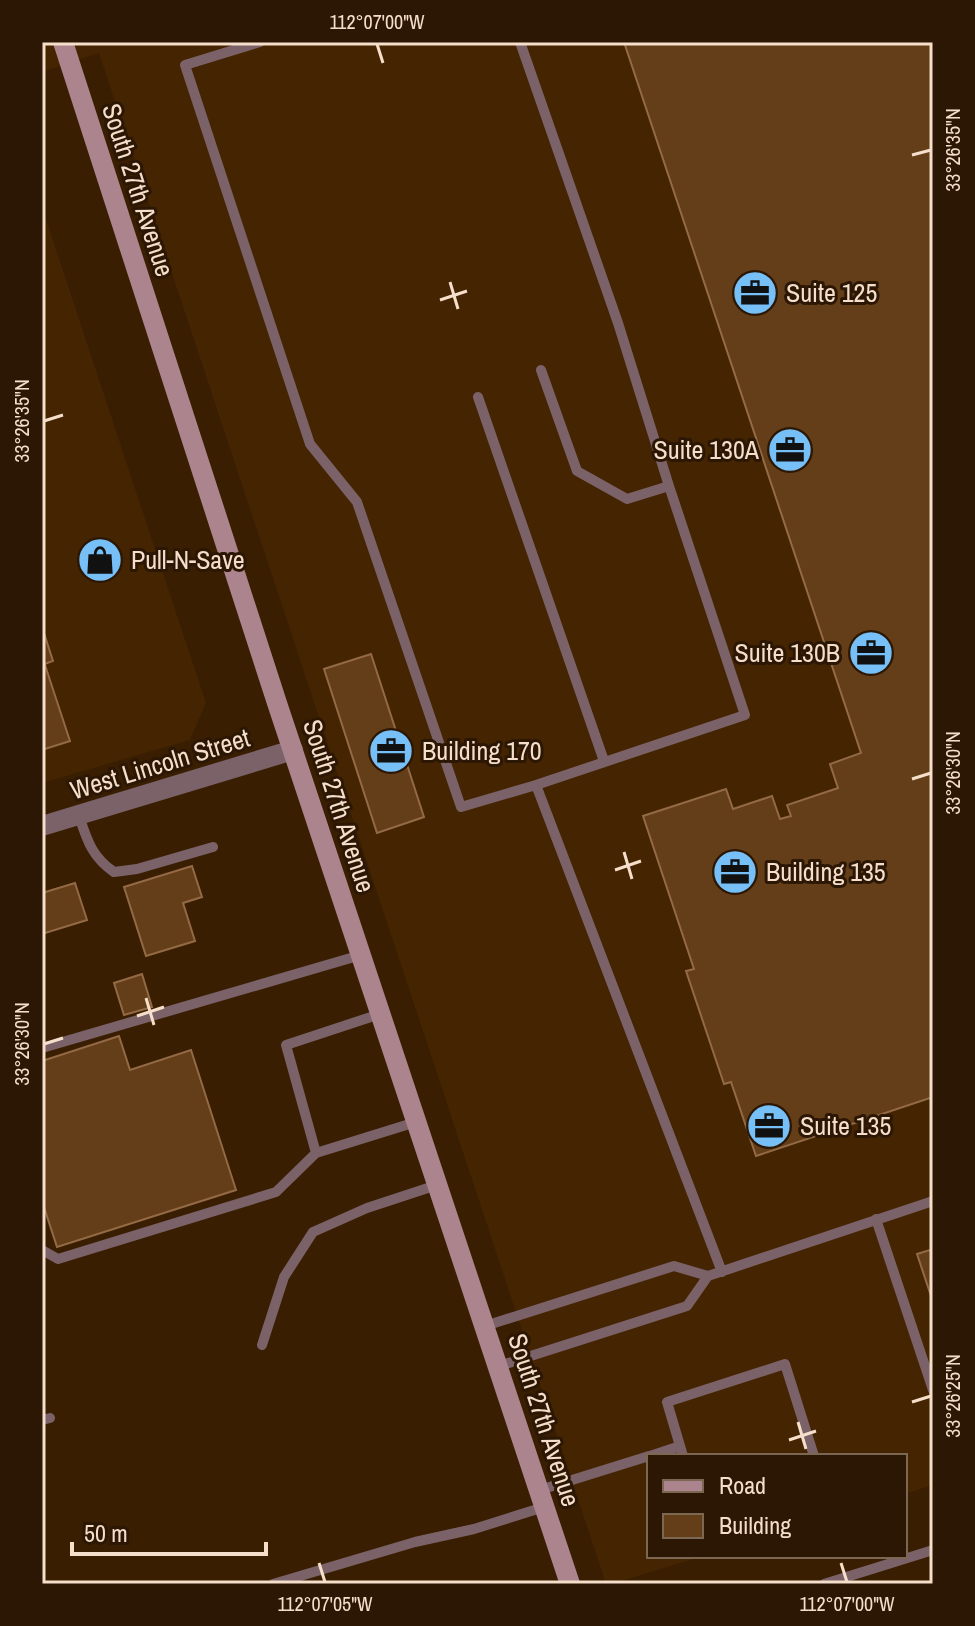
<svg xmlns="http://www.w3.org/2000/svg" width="975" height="1626" viewBox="0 0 975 1626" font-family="'Archivo Narrow',sans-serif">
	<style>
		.built { fill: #442401 }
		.building { fill: #643e18; stroke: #936a45; stroke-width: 2 }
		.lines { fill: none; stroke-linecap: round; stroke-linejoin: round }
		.service { stroke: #7b6268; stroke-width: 10 }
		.tertiary { stroke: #7b6268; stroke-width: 20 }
		.secondary { stroke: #ab848d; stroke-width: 20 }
		.ticks { fill: none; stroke: #f5deca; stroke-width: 3 }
		.labels { text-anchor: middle; stroke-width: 6; stroke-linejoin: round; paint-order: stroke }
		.street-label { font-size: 26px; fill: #f5deca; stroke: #2b1704 }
		.poi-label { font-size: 26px; fill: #f5deca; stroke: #2b1704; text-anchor: start }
		.neatline { fill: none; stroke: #f5deca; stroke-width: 3 }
		.ticks-label { font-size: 20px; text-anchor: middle; fill: #f5deca }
	</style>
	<rect width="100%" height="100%" fill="#391e01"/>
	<path class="built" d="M 42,42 L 933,42 L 933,1485 L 905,1494 L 905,1456 L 649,1456 L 649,1556 L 703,1556 L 612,1584 L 606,1584 L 99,53 L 42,72 Z
		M 42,207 L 206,703 L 190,740 L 42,783 Z"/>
	<path class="building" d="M 624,42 L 933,42 L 933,1097 L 756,1156 L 731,1082 L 724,1084 L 686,971 L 694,969 L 643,816 L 726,789 L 733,809 L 772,796 L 780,819 L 791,816 L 787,805 L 838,788 L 830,764 L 861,753 Z
		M 42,627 L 53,661 L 42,665 Z
		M 371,654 L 424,817 L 377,833 L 324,669 Z
		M 44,662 L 70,741 L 42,750 L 42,663 Z
		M 192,866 L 202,897 L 183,903 L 195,941 L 146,956 L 124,887 Z
		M 75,883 L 87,920 L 42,934 L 42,893 Z
		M 142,974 L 152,1007 L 124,1015 L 114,983 Z
		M 119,1036 L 130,1070 L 191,1050 L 236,1190 L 57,1247 L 42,1201 L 42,1061 Z
		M 933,1249 L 933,1302 L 917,1254 Z"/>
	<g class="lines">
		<path class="service" d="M 260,42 L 185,65 L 310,444 L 357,502 L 461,807 L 536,785 L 745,715 L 669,486 L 618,323 L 520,42
			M 541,370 L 577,471 L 627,499 L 669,486
			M 478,397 L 604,761
			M 536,785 L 722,1272
			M 79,816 C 87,840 92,857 114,872 L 137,869 L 213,847
			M 42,1048 L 361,955
			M 316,1153 L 416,1122
			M 876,1219 L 933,1390
			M 42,1250 L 58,1259 L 276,1192 L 316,1153 L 286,1045 L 380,1014
			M 485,1326 L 674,1266 L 708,1276 L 933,1201
			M 262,1345 L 284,1277 L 313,1232 L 367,1208 L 437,1185
			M 499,1366 L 687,1306 L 708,1276
			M 42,1420 L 50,1418
			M 650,1456 L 680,1446
			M 683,1456 L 667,1402 L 785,1364 L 814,1456
			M 540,1490 L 649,1456
			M 273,1584 L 415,1542 L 474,1529 L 544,1507
			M 824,1584 L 933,1550"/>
		<path class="tertiary" d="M 42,826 L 293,750"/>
		<path class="secondary" d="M 63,42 L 277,703 L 570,1584"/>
	</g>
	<path class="ticks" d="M 377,44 L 383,63M 912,155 L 931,150M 450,282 L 458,309M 440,300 L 467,291M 44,421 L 63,415M 912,779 L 931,773M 624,852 L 632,879M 615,870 L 641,861M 146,998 L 154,1025M 137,1016 L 164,1007M 44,1044 L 63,1038M 912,1402 L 931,1396M 798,1422 L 806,1449M 789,1440 L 816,1431M 319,1563 L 325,1582M 841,1563 L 847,1582"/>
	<defs>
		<g id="office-disc" transform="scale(2.3)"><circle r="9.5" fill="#77bff7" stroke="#2b1704"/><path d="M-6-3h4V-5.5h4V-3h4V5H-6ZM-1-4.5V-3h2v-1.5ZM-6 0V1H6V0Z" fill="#111"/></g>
		<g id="shop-disc" transform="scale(2.3)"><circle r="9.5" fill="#77bff7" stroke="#2b1704"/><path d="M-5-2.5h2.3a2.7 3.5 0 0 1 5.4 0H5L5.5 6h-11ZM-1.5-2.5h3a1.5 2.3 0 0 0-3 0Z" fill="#111"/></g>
	</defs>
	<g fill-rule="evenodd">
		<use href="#office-disc" x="755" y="293"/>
		<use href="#office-disc" x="790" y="450"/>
		<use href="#shop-disc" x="100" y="560"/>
		<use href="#office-disc" x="871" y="653"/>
		<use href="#office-disc" x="391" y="751"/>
		<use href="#office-disc" x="735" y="872"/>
		<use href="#office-disc" x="769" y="1126"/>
	</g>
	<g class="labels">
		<g class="street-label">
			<text transform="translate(138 190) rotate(72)" y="9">South 27th Avenue</text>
			<text transform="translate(160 764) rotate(-17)" y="9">West Lincoln Street</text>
			<text transform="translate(339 806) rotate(72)" y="9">South 27th Avenue</text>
			<text transform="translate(544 1420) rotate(72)" y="9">South 27th Avenue</text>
		</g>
		<g class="poi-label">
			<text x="786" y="302">Suite 125</text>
			<text x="759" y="459" text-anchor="end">Suite 130A</text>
			<text x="131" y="569">Pull-N-Save</text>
			<text x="840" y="662" text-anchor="end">Suite 130B</text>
			<text x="422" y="760">Building 170</text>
			<text x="766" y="881">Building 135</text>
			<text x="800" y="1135">Suite 135</text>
		</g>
	</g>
	<rect width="975" height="1626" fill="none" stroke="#2b1704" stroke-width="88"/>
	<rect x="647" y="1454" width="260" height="104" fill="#2b1704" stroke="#7c6753" stroke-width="2"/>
	<rect x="663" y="1480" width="40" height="12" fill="#ab848d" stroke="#7c6753" stroke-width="2"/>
	<text x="719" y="1494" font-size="24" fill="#f5deca">Road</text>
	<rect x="663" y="1514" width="40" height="24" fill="#643e18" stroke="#7c6753" stroke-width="2"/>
	<text x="719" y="1534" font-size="24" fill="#f5deca">Building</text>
	<path d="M72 1542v12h194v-12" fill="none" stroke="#f5deca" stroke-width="4"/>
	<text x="84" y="1542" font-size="24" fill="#f5deca" stroke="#2b1704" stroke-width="6" paint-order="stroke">50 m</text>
	<rect x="44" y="44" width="887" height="1538" class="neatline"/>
	<g class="ticks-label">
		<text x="377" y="29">112°07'00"W</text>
		<text transform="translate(953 150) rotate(-90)" y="7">33°26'35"N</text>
		<text transform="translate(22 421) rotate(-90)" y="7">33°26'35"N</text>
		<text transform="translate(953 773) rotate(-90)" y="7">33°26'30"N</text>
		<text transform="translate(22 1044) rotate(-90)" y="7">33°26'30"N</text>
		<text transform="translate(953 1396) rotate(-90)" y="7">33°26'25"N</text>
		<text x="325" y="1611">112°07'05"W</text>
		<text x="847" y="1611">112°07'00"W</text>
	</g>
</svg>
